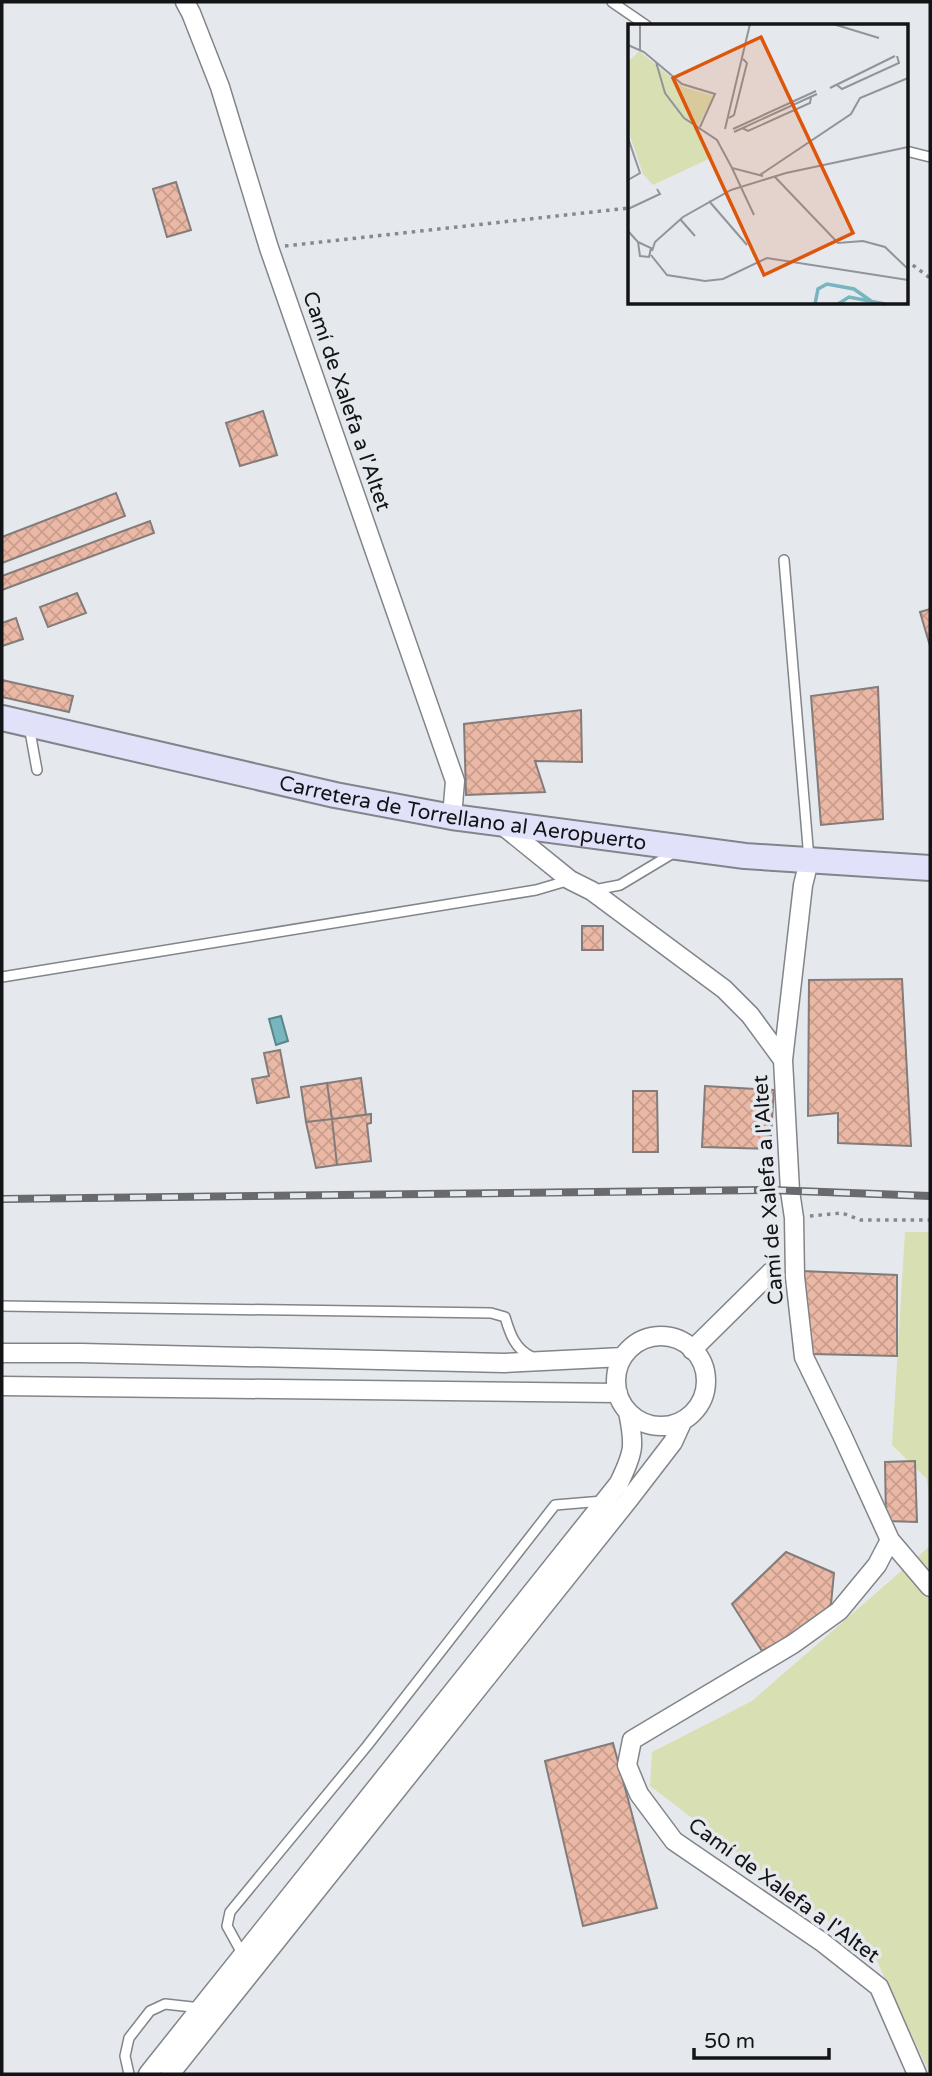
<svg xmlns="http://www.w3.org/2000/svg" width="932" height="2076" viewBox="0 0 932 2076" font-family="'Varela Round',sans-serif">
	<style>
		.green { fill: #d8dfb3 }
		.water { fill: #77b5bf; stroke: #59858c; stroke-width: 2 }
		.building { fill: url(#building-cross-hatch); stroke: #837c7a; stroke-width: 2 }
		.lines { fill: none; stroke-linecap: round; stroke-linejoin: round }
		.lane-casing { stroke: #81858a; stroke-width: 12 }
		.street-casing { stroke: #81858a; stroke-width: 21 }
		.secondary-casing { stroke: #81858a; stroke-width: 28 }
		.path { stroke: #85888c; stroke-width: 3.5; stroke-dasharray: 3.5 5; stroke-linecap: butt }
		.lane { stroke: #fff; stroke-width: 9 }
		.street { stroke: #fff; stroke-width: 18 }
		.secondary { stroke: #e1e2fa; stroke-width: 24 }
		.rail-casing { stroke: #686a6e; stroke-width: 8 }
		.rail { stroke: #e5e9ee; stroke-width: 5; stroke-dasharray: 16; stroke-linecap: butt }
		.labels { text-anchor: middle; stroke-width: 7; stroke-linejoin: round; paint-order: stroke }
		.street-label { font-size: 21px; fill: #131416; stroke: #e5e9ee }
		.inset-river { fill: none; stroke: #77b5bf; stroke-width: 3.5 }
		.inset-road { fill: none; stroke: #919498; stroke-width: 2 }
		.view { fill: #dd560c; fill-opacity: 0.15; stroke: #dd560c; stroke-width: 3.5 }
		.inset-edge { fill: none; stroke: #131416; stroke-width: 3.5 }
	</style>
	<defs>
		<pattern id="building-cross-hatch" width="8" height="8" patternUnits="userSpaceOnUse" patternTransform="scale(1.75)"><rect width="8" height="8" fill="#ebb8a5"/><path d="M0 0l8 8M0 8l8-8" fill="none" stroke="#c99d8d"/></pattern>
	</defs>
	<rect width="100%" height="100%" fill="#e5e9ee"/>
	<path class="green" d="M 905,1232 L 930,1232 L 930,1506 L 927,1479 L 892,1445 Z
		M 930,1546 L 930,2074 L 875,1957 L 650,1786 L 652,1752 L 752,1701 Z"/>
	<path class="water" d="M 281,1016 L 288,1041 L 276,1045 L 269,1019 Z"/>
	<path class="building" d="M 176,182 L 191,230 L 167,237 L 153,189 Z
		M 263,411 L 277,455 L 240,466 L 226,423 Z
		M 116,493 L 125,516 L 2,563 L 2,537 Z
		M 150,521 L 154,533 L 2,590 L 2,576 Z
		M 77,593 L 86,613 L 48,627 L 40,607 Z
		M 930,609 L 930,646 L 920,612 Z
		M 16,618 L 23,639 L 2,646 L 2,623 Z
		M 2,680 L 73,696 L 69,712 L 2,697 Z
		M 878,687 L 883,819 L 821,825 L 811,696 Z
		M 581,710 L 582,762 L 535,761 L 545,792 L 466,795 L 464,724 Z
		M 582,926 L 603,926 L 603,950 L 582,950 Z
		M 902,979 L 911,1146 L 838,1143 L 838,1113 L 808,1116 L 809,980 Z
		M 280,1050 L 289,1097 L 257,1103 L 252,1079 L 269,1076 L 264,1053 Z
		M 361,1078 L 366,1115 L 332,1119 L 327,1083 Z
		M 327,1083 L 332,1119 L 306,1122 L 301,1087 Z
		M 705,1086 L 774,1090 L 770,1149 L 702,1147 Z
		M 633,1091 L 657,1091 L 658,1152 L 633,1152 Z
		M 371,1114 L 371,1123 L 367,1124 L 371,1161 L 337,1165 L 332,1119 Z
		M 332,1119 L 337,1165 L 316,1168 L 306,1122 Z
		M 802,1271 L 897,1275 L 897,1356 L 811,1354 Z
		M 915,1461 L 917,1522 L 886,1521 L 885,1462 Z
		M 786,1552 L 834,1573 L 831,1604 L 812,1625 L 762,1651 L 732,1604 Z
		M 613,1743 L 657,1908 L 583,1926 L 545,1761 Z"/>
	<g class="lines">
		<g class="lane-casing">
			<path id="lane" d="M 612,2 L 647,26
				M 906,151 L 930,157
				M 784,560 L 809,859
				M 29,726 L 37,770
				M 594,890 L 620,885 L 675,852
				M 2,977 L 536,890 L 570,880
				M 2,1306 L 491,1313 L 505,1317 C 510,1334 515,1349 532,1357
				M 243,1955 L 227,1926 L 230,1912 L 367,1746 L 555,1505 L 603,1501
				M 129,2074 L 125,2056 L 129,2038 L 150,2011 L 165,2004 L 201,2008"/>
		</g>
		<g class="street-casing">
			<path id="street" d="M 185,2 L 191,13 L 220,87 L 269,248 L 455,781 L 452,817
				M 502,825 L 570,880 L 592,891 L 724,989 L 750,1015 L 783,1060 L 790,1191 L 794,1218 L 795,1277 L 804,1357 L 842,1435 L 890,1540 L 930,1587
				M 783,1060 L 803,885 L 809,861
				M616 1381a45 45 0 1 1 90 0a45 45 0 1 1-90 0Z
				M 692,1350 L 771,1272
				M 2,1353 L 81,1353 L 504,1363 L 623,1357
				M 2,1386 L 618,1393
				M 890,1540 L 877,1565 L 839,1611 L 793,1644 L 632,1740 L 627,1765 L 639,1794 L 674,1841 L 822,1942 L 879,1987 L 917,2074
				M 148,2074 L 619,1483 C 634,1452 635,1446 628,1412
				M 170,2074 L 630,1498 L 673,1442 L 683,1420"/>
		</g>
		<g class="secondary-casing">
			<g id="secondary">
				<path id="s1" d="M 2,718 L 335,795 L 452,817 L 745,856 L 930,868"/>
			</g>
		</g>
		<path class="path" d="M 285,246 L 629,208
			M 906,260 L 930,278
			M 810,1216 L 842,1213 L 861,1220 L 930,1220"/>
		<use href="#lane" class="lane"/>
		<use href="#street" class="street"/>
		<use href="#secondary" class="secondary"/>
		<g class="rail-casing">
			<path id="rail" d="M 2,1199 L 771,1190 L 930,1196"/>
		</g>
		<use href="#rail" class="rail"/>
	</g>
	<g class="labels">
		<g class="street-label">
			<text transform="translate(347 401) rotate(71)" y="7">Camí de Xalefa a l'Altet</text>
			<text dy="7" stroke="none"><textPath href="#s1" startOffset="471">Carretera de Torrellano al Aeropuerto</textPath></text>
			<text transform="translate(768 1190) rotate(-94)" y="7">Camí de Xalefa a l'Altet</text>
			<text transform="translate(784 1890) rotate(36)" y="7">Camí de Xalefa a l'Altet</text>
		</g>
	</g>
	<g transform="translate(628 24)">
		<rect width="280" height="280" fill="#e5e9ee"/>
		<path d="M 11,27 L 55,63 L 86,72 L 68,105 L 85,133 L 25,161 L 15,150 L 0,106 L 0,38 Z" fill="#d8dfb3"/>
		<path class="inset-river" d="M 187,280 L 190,265 L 199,260 L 226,265 L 243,277M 210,280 L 221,273 L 257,280"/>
		<path class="inset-road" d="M 205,0 L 251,14M 0,21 L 16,28 L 54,60 L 87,70 L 72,103M 12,26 L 12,0M 28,38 L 37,69 L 56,94 L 89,116 L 104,144 L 135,152M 209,61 L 214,65 L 271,39 L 269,32M 202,64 L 267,32M 101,94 L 106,91 L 119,39 L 115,35M 114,104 L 120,107 L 182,79 L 183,73M 97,105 L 122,0M 105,105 L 188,67M 106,108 L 189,70M 0,114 L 12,149 L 0,156M 104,144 L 126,191M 132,151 L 223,90 L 232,74 L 280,54M 146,152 L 210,219 L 235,217 L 257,223 L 280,245M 81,177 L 119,221M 0,185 L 32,170 L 29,165M 52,195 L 67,212M 0,207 L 10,218 L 12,232 L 21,233 L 23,224 L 10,218M 24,227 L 27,218 L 55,193 L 103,166 L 158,149 L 280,123M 23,231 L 39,251 L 77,257 L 95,255 L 139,234 L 280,256"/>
		<path class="view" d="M 133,13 L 225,209 L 136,251 L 45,54 Z"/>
		<rect width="280" height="280" class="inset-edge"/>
	</g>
	<rect width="932" height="2076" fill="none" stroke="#131416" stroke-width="7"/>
	<path d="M694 2048v10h135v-10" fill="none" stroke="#131416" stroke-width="3.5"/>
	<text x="704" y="2048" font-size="21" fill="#131416" stroke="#e5e9ee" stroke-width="5" paint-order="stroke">50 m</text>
</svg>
